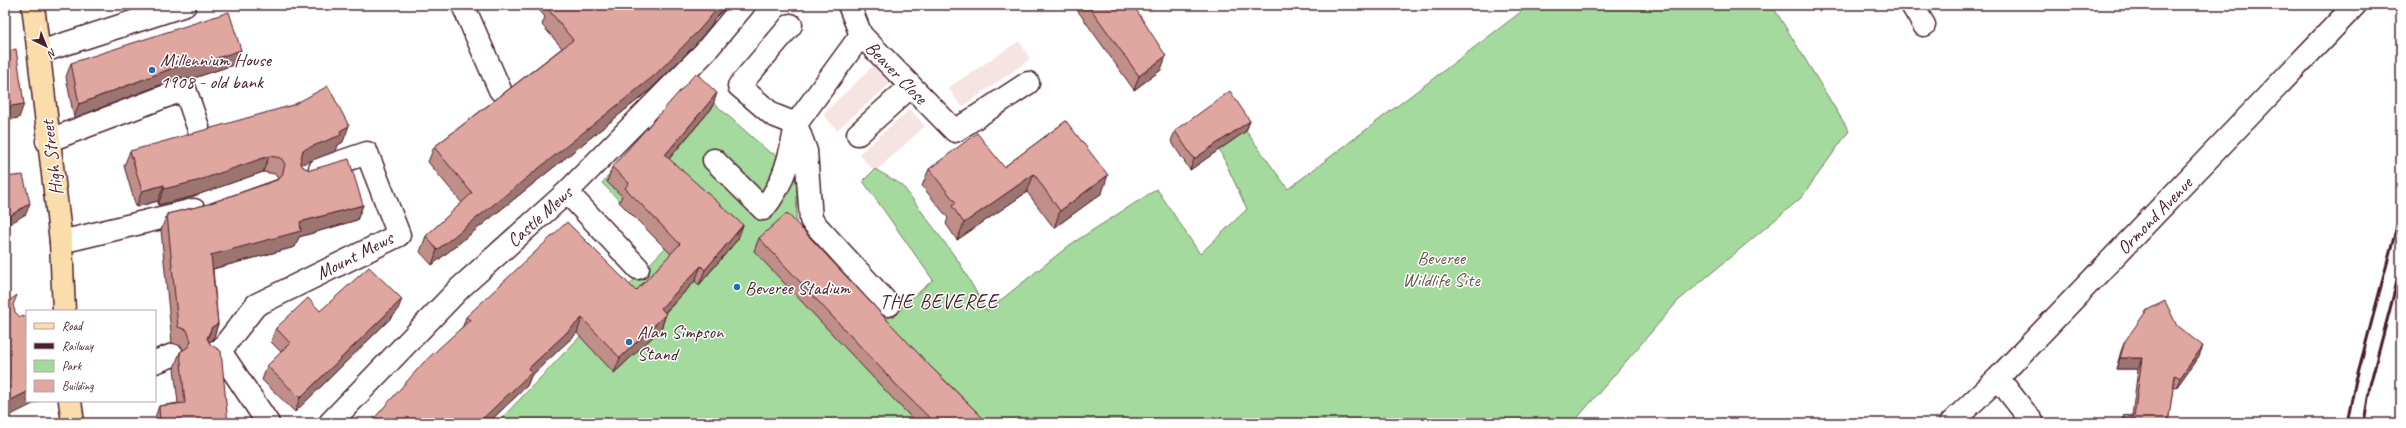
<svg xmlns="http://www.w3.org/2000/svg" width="2406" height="428" viewBox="0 0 2406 428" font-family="Caveat,sans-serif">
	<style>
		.built { fill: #f6e4e2 }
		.green { fill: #a4da9d; stroke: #777c64 }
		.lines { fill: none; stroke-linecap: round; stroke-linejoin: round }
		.minor-casing { stroke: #4a1f2b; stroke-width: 25 }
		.major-casing { stroke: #4a1f2b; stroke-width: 25 }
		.minor { stroke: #fff; stroke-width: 22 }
		.major { stroke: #faddab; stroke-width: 22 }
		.rail { stroke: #4a1f2b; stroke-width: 3 }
		.wall { fill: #c18f8a; stroke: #4a1f2b }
		.shaded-wall { fill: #9d7470; stroke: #4a1f2b }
		.building { fill: #e0a6a0; stroke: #4a1f2b }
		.poi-dot { fill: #1f6fb2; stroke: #fff; stroke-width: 1.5 }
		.labels { text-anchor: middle; stroke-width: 3; stroke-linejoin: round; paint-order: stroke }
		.poi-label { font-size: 19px; fill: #4a1f2b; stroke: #fff; text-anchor: start }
		.street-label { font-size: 19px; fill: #4a1f2b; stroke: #fff }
		.park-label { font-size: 19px; fill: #65574d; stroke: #fff }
		.neighbourhood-label { font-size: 20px; letter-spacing: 1px; fill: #4a1f2b; stroke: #fff }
	</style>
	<rect width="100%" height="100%" fill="#fff"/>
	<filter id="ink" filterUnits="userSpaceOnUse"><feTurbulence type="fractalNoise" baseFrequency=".025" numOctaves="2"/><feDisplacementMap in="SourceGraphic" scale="8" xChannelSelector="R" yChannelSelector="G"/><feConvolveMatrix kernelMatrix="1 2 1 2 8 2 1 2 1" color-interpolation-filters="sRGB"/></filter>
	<g filter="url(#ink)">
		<path class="built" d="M 1019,41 L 1030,59 L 962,107 L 948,88 Z
			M 874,65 L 890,84 L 837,130 L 823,114 Z
			M 910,109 L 925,126 L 875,172 L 859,154 Z"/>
		<path class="green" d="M 1530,5 L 1772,5 L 1849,131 L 1801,198 L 1678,301 L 1573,423 L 497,423 L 665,248 L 602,183 L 691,83 L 769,152 L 798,163 L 796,227 L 879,326 L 933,280 L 863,181 L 875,169 L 902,185 L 959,262 L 987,311 L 1071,244 L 1157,189 L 1200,254 L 1247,209 L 1219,149 L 1246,131 L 1288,189 Z"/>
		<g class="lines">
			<g class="minor-casing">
				<path id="minor" d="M 463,5 L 500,90
					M 849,5 L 861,35 L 955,131 L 1028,83
					M 1912,5 L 1924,25
					M 861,35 L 796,124 L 806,151 L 811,220 L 889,305
					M 40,52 L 185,5
					M 858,134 L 911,86
					M 47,141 L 185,89 L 198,127
					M 714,160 L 763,209 C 784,185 791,154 796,124 L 773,115 L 739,86 L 791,25
					M 567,192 L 638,268
					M 61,242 L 194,210
					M 220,351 L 268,423
					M 214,352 L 220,351 L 256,305 L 399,235 L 367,153 L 320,169
					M 155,362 L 173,355
					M 1998,378 L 2033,423
					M 330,423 L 460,288 L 567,192 L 704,53 L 744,5
					M 1951,423 L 1998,378 L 2355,5"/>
			</g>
			<g class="major-casing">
				<path id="major" d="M 33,5 L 61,242 L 64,311
					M 70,401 L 73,423"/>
			</g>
			<use href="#minor" class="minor"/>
			<use href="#major" class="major"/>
			<path class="rail" d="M 2347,423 L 2355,384 L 2401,211
				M 2364,423 L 2370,385 L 2401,267"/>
		</g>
		<path class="wall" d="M 535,5 L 728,5 L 714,19 L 712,24 L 695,45 L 650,90 L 432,265 L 420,252 L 426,236 L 462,203 L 428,162 L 434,147 L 562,48 L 542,25 L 545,17 Z
			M 1074,5 L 1133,5 L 1161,70 L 1134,90 L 1075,7 Z
			M 71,63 L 236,64 L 191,79 L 181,77 L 74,118 L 66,77 Z
			M 712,108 L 669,159 L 738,239 L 699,285 L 695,281 L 665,313 L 666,314 L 661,329 L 614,373 L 577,333 L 531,376 L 527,386 L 488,423 L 370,423 L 463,326 L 466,317 L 636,291 L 671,254 L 619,202 L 622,196 L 607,182 L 612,167 Z
			M 1066,121 L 1102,193 L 1054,228 L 1027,192 L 957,240 L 946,224 L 948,218 L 922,186 L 929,169 L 1004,167 Z
			M 1250,121 L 1246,131 L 1190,170 L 1171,141 L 1175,131 Z
			M 343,142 L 338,145 L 336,151 L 301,164 L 303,167 L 363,205 L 357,220 L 299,237 L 295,247 L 213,269 L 218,324 L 213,340 L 209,341 L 228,423 L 153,423 L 159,406 L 178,403 L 174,368 L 180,352 L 183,350 L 181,346 L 172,343 L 161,230 L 167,214 L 205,205 L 278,179 L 275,174 L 263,172 L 191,197 L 158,205 L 158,201 L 136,207 L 124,166 L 130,151 Z
			M 759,238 L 931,367 L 983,418 L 981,423 L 917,423 L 899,405 L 754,251 Z
			M 320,311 L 397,312 L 295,412 L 262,380 L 267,366 L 281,352 L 271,342 L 276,328 Z
			M 2177,326 L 2199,356 L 2176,388 L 2173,387 L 2168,423 L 2121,423 L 2124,415 L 2132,416 L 2138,369 L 2116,369 L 2121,351 L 2125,341 Z"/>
		<path class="shaded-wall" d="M 718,5 L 728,5 L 714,19 L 712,24 L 695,45 L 650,90 L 432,265 L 437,250 Z
			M 241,50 L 236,64 L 191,79 L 181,77 L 74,118 L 79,104 L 186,63 Z
			M 1166,56 L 1161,70 L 1134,90 L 1139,76 Z
			M 717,93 L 712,108 L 659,170 L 665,155 Z
			M 24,104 L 19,118 L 5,120 L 5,107 Z
			M 1250,121 L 1246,131 L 1190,170 L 1194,159 Z
			M 349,126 L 343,142 L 338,145 L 336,151 L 297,166 L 303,150 Z
			M 269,156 L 263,172 L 191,197 L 158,205 L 164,189 Z
			M 1034,174 L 1027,192 L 957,240 L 964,223 Z
			M 1108,175 L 1102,193 L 1054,228 L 1060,211 Z
			M 164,185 L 158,201 L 136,207 L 142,191 Z
			M 30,203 L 26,214 L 5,227 L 5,219 Z
			M 363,205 L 357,220 L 299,237 L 295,247 L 205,271 L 211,255 L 300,222 Z
			M 743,225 L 738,239 L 699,285 L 705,270 Z
			M 701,266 L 695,281 L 655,323 L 661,308 Z
			M 402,299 L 397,312 L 295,412 L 300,398 Z
			M 666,314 L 661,329 L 614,373 L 620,358 Z
			M 582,318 L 577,333 L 531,376 L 527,386 L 488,423 L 478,423 L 528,369 Z
			M 218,324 L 213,340 L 206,343 L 212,327 Z
			M 2203,346 L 2199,356 L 2176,388 L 2180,378 Z
			M 2120,358 L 2142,358 L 2138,369 L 2116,369 Z
			M 27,392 L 27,401 L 39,401 L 5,418 L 5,403 Z
			M 983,418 L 981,423 L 978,423 Z"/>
		<path class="building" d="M 552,5 L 718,5 L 716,7 L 717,9 L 700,29 L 655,75 L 437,250 L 426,236 L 472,193 L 434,147 L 573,40 L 548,9 Z
			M 1088,5 L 1133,5 L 1166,56 L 1139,76 Z
			M 229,12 L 241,50 L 196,65 L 186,63 L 79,104 L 71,63 Z
			M 16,49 L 24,104 L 5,107 L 5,52 Z
			M 696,73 L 717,93 L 665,155 L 743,225 L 705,270 L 701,266 L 661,308 L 666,314 L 620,358 L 582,318 L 528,369 L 532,372 L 478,423 L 370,423 L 424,362 L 470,320 L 466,317 L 567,222 L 636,291 L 680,244 L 625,188 L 629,183 L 612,167 Z
			M 328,86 L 349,126 L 340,131 L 341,135 L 303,150 L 300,162 L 303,167 L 310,170 L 349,159 L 363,205 L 300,222 L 301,231 L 211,255 L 218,324 L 212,327 L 207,338 L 210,344 L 221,351 L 228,423 L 160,423 L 159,406 L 185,403 L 180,352 L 188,347 L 191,341 L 187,330 L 178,327 L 167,214 L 205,205 L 277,180 L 282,176 L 285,164 L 281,158 L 269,156 L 197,181 L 164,189 L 164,185 L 142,191 L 130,151 L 293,105 Z
			M 1230,91 L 1250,121 L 1194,159 L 1175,131 Z
			M 1066,121 L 1108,175 L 1060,211 L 1034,174 L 964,223 L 952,206 L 956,203 L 929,169 L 977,133 L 1004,167 Z
			M 23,175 L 30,203 L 5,219 L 5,177 Z
			M 787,213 L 931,367 L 983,418 L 978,423 L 935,423 L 903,392 L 759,238 Z
			M 369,267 L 402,299 L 300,398 L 267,366 L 290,343 L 276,328 L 308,298 L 320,311 Z
			M 17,295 L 13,305 L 15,312 L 20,317 L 27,316 L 27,392 L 5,403 L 5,304 Z
			M 2165,301 L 2177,326 L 2203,346 L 2180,378 L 2175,375 L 2168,423 L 2123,423 L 2124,415 L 2134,417 L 2142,358 L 2120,358 L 2125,341 L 2147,310 Z"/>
	</g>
	<g class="poi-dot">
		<circle cx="152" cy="70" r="4"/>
		<circle cx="737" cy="287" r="4"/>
		<circle cx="629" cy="342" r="4"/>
	</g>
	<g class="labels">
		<g class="poi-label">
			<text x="160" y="66">Millennium House<tspan x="160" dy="22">1908 - old bank</tspan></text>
			<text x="745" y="294">Beveree Stadium</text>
			<text x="637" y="338">Alan Simpson<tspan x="637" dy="22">Stand</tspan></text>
		</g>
		<g class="street-label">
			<text transform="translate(897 72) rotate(46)" y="7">Beaver Close</text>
			<text transform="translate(51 158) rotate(-97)" y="7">High Street</text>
			<text transform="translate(2154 215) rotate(-46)" y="7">Ormond Avenue</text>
			<text transform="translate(539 216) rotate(-42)" y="7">Castle Mews</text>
			<text transform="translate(354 255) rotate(-27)" y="7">Mount Mews</text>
		</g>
		<g class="park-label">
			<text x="1441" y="264">Beveree<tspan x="1441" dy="22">Wildlife Site</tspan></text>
		</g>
		<g class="neighbourhood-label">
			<text x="939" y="308">THE BEVEREE</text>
		</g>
	</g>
	<rect width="2406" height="428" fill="none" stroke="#fff" stroke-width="20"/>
	<rect x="10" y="10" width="2386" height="408" fill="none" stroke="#4a1f2b" stroke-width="1.5" filter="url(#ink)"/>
	<rect x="26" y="310" width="130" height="92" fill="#ffffff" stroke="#b7a5aa"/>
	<rect x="34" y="323" width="20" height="6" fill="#faddab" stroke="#b7a5aa"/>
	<text x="62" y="330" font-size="12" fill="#4a1f2b">Road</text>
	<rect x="34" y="343" width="20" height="6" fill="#4a1f2b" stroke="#b7a5aa"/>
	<text x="62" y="350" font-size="12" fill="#4a1f2b">Railway</text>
	<rect x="34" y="360" width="20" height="12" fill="#a4da9d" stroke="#b7a5aa"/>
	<text x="62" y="370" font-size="12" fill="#4a1f2b">Park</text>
	<rect x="34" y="380" width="20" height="12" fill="#e0a6a0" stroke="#b7a5aa"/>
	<text x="62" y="390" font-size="12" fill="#4a1f2b">Building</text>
	<g transform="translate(46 46) rotate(137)" stroke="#ffffff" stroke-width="3" paint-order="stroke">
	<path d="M0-3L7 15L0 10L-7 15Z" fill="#4a1f2b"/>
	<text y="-6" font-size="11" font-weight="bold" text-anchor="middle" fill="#4a1f2b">N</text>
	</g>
</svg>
